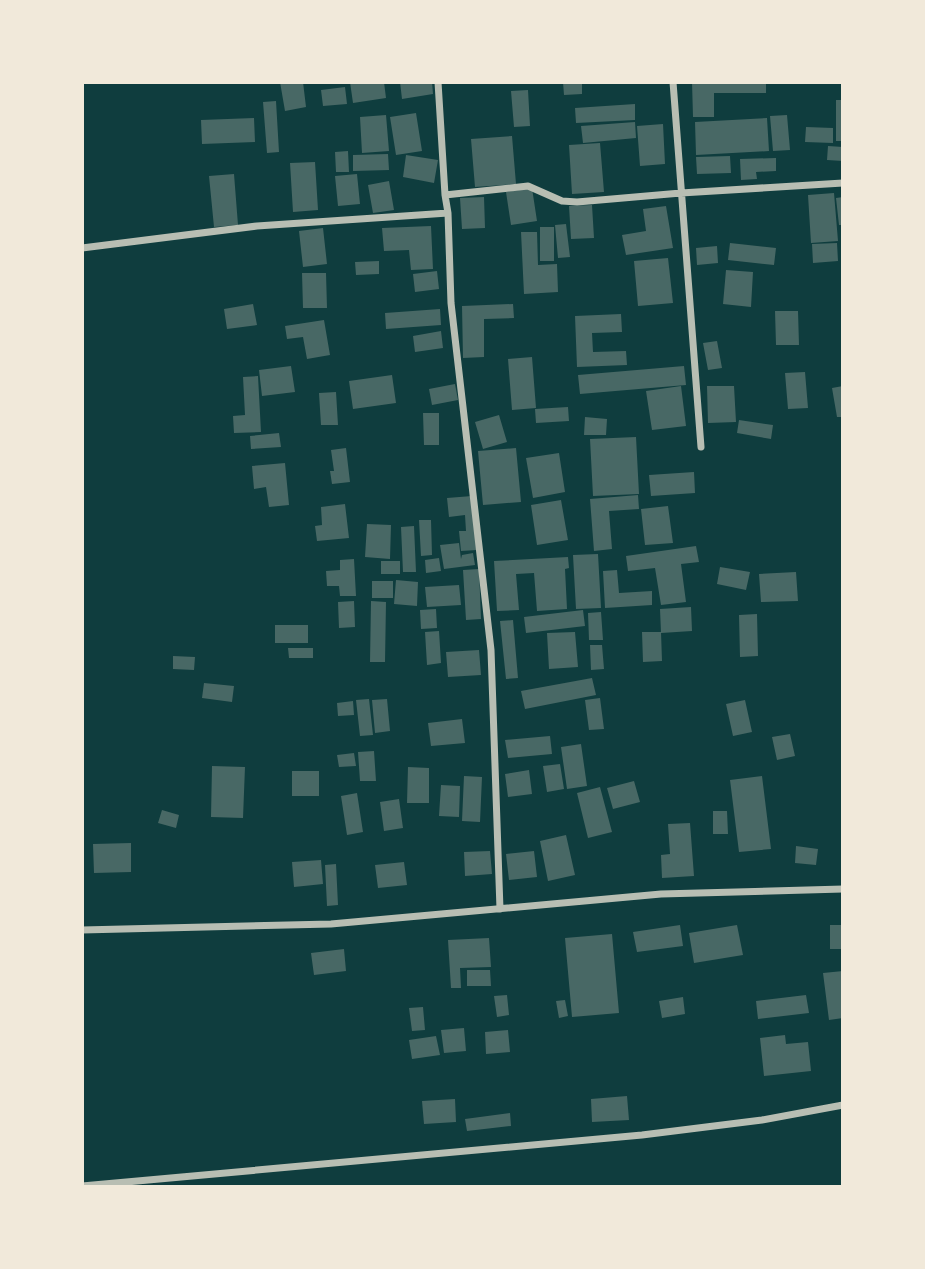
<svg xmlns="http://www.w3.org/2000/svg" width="925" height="1269" viewBox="0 0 925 1269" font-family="Manrope,sans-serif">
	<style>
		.building { fill: #486865 }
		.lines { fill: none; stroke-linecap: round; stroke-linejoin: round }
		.minor { stroke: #b8beb3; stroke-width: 7 }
	</style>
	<rect width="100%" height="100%" fill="#0f3d3e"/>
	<path class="building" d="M 280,82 L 303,82 L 306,107 L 285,111 Z
		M 350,82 L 384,82 L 386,98 L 353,103 Z
		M 400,82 L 432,82 L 433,94 L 402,99 Z
		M 563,82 L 582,82 L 582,94 L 564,95 Z
		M 692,82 L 766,82 L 766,93 L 714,93 L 714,117 L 693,117 Z
		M 345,87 L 347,104 L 323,106 L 321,90 Z
		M 528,90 L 530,126 L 514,127 L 511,91 Z
		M 836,100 L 843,100 L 843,141 L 836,141 Z
		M 276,101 L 279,152 L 267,153 L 263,102 Z
		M 635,104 L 635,120 L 576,123 L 575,108 Z
		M 416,113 L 422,151 L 396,155 L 390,117 Z
		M 386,115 L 389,151 L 362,153 L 360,117 Z
		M 787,115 L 790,150 L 773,151 L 770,116 Z
		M 254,118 L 255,142 L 202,144 L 201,120 Z
		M 767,118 L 769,151 L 696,155 L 695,122 Z
		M 635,122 L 636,138 L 583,143 L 581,126 Z
		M 663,124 L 665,164 L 640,166 L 637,126 Z
		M 806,127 L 833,128 L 833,143 L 805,142 Z
		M 512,136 L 516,184 L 475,187 L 471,139 Z
		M 600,143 L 604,192 L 572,194 L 569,145 Z
		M 828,146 L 843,147 L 843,161 L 827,160 Z
		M 348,151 L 349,172 L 336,172 L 335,152 Z
		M 388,154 L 389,170 L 353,171 L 353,155 Z
		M 406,155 L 438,160 L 434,183 L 403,177 Z
		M 730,156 L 731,173 L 697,174 L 696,157 Z
		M 776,158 L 776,171 L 756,172 L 757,179 L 741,180 L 740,159 Z
		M 315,162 L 318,210 L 293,212 L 290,163 Z
		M 234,174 L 238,225 L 214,227 L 209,176 Z
		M 357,174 L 360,204 L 338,206 L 335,176 Z
		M 389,181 L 394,210 L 373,213 L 368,185 Z
		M 532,188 L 537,221 L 511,225 L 506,192 Z
		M 834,193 L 838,241 L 811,243 L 808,195 Z
		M 484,197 L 485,228 L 462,229 L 460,198 Z
		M 843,197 L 843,225 L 839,225 L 836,198 Z
		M 592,205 L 594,238 L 571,239 L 569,206 Z
		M 666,206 L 673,248 L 626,255 L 622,235 L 646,231 L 643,209 Z
		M 566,224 L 570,257 L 558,258 L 555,225 Z
		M 431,226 L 433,269 L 411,270 L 409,250 L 384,251 L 382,228 Z
		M 540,227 L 554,227 L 554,261 L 540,261 Z
		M 323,228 L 327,264 L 303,267 L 299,231 Z
		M 521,232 L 537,232 L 538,265 L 557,264 L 558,292 L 524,294 Z
		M 730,243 L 776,248 L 774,265 L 728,260 Z
		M 837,243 L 838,261 L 813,263 L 812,244 Z
		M 717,246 L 718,263 L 697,265 L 696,248 Z
		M 668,258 L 673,303 L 638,306 L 634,261 Z
		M 379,261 L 379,274 L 356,275 L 355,262 Z
		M 726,270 L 753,272 L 751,307 L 723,304 Z
		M 437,271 L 439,289 L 415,292 L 413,274 Z
		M 302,273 L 326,273 L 327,308 L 303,308 Z
		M 253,304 L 257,325 L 227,329 L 224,309 Z
		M 513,304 L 514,318 L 484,319 L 484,357 L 463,358 L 462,306 Z
		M 440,309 L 441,325 L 386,329 L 385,313 Z
		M 775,311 L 798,311 L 799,345 L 776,345 Z
		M 621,314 L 622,332 L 592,333 L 593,352 L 626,351 L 627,365 L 577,367 L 575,316 Z
		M 324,320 L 330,355 L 307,359 L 303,337 L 287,339 L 285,326 Z
		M 441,331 L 443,348 L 415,352 L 413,336 Z
		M 717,341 L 722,368 L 708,370 L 703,343 Z
		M 532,357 L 536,408 L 512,410 L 508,359 Z
		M 291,366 L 295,392 L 262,396 L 259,370 Z
		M 684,366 L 686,385 L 580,394 L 578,375 Z
		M 805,372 L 808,408 L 788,409 L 785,373 Z
		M 392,375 L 396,403 L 353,409 L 349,381 Z
		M 258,376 L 261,432 L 234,433 L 233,416 L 245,415 L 243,377 Z
		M 455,384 L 458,400 L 432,405 L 429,389 Z
		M 681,386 L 686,426 L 652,430 L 646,391 Z
		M 707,386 L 734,386 L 736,422 L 708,423 Z
		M 843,386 L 843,417 L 837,417 L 832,388 Z
		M 336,392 L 338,425 L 321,425 L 319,393 Z
		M 568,407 L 569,421 L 536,423 L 535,409 Z
		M 423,413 L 439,413 L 439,445 L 424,445 Z
		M 499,415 L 507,442 L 483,449 L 475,422 Z
		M 585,417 L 607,419 L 606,435 L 584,435 Z
		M 739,420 L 773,425 L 771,439 L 737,433 Z
		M 279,433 L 281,447 L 251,449 L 250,436 Z
		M 636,437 L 639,494 L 593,496 L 590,439 Z
		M 346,448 L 350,482 L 332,484 L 330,471 L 334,471 L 331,450 Z
		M 516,448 L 521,502 L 483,505 L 478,451 Z
		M 559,453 L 565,492 L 533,498 L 526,458 Z
		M 285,463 L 289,505 L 269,507 L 266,487 L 254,489 L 252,466 Z
		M 694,472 L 695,493 L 651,496 L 649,475 Z
		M 638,495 L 639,509 L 609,511 L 612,549 L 594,551 L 590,499 Z
		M 472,496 L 477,550 L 461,551 L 459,531 L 466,531 L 465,515 L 449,517 L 447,498 Z
		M 561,500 L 568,540 L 537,545 L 531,505 Z
		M 345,504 L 349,538 L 317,541 L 315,526 L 322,525 L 321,507 Z
		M 668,506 L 673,543 L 645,545 L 641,509 Z
		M 419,520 L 431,520 L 432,555 L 421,556 Z
		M 367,524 L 391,525 L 390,559 L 365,557 Z
		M 414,526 L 416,572 L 403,572 L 401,527 Z
		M 459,543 L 461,559 L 462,555 L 473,553 L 475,565 L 444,569 L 440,545 Z
		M 696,546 L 699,562 L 681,564 L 686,602 L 661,605 L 655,568 L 628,571 L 626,556 Z
		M 598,554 L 601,608 L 576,609 L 573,555 Z
		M 568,557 L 569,568 L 565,569 L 567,609 L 537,611 L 534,573 L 516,574 L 519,610 L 497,611 L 494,561 Z
		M 439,558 L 441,571 L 426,573 L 425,560 Z
		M 354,559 L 356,596 L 340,596 L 339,586 L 327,586 L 326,571 L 340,570 L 340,560 Z
		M 381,561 L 400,561 L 400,574 L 381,574 Z
		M 720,567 L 750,572 L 746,590 L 717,584 Z
		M 479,569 L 481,619 L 466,620 L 463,570 Z
		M 617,570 L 619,593 L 652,591 L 652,605 L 605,608 L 603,571 Z
		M 796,572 L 798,601 L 761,602 L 759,574 Z
		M 396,580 L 418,582 L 417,606 L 394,604 Z
		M 372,581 L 393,581 L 393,598 L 372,598 Z
		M 459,585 L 461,605 L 427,607 L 425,587 Z
		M 354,601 L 355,627 L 339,628 L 338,602 Z
		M 371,601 L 386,602 L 385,662 L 370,662 Z
		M 691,607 L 692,631 L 661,633 L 660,609 Z
		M 436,609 L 437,628 L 421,629 L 420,610 Z
		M 583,610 L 585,626 L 526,633 L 524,617 Z
		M 601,612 L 603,640 L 589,640 L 588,613 Z
		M 757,614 L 758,656 L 740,657 L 739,615 Z
		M 513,620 L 518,678 L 506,679 L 500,621 Z
		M 275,625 L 308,625 L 308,643 L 275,643 Z
		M 439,631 L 441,663 L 427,665 L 425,632 Z
		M 575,632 L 578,667 L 549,669 L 547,633 Z
		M 642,632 L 661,632 L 662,661 L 643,662 Z
		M 590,645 L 602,645 L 604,669 L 591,670 Z
		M 288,648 L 313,648 L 313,658 L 289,658 Z
		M 479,650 L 481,675 L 448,677 L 446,652 Z
		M 173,656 L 195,657 L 194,670 L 173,669 Z
		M 592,678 L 596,695 L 525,709 L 521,691 Z
		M 204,683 L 234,686 L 232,702 L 202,698 Z
		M 600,698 L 604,729 L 589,730 L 585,700 Z
		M 369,699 L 373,735 L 360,736 L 356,700 Z
		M 387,699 L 390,731 L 375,733 L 372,700 Z
		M 745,700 L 752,732 L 733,736 L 726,704 Z
		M 353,701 L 354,715 L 338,716 L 337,703 Z
		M 462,719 L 465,743 L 431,746 L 428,723 Z
		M 790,734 L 795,756 L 777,760 L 772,737 Z
		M 550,736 L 552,754 L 508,758 L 505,740 Z
		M 581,744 L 587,786 L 567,789 L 561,747 Z
		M 374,751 L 376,781 L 360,781 L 358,752 Z
		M 354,753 L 356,766 L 339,767 L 337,755 Z
		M 560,764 L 564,789 L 547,792 L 543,766 Z
		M 212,766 L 245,767 L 243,818 L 211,817 Z
		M 408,767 L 429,768 L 429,803 L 407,803 Z
		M 529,770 L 532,794 L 508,797 L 505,774 Z
		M 292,771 L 319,771 L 319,796 L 292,796 Z
		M 464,776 L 482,777 L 480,822 L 462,821 Z
		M 762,776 L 771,849 L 739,852 L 730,780 Z
		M 634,781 L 640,802 L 613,809 L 607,788 Z
		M 441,785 L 460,786 L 459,817 L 439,816 Z
		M 600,787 L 612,832 L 588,838 L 577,793 Z
		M 357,793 L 363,832 L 347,835 L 341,796 Z
		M 399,799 L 403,828 L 384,831 L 380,802 Z
		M 162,810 L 179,815 L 176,828 L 158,823 Z
		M 713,811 L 727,811 L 728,834 L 713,834 Z
		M 690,823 L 694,876 L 662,878 L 661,855 L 670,854 L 668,824 Z
		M 566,835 L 575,875 L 548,881 L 540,841 Z
		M 131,843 L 131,872 L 94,873 L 93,844 Z
		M 796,846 L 818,849 L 816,865 L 795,863 Z
		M 490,851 L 492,874 L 465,876 L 464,852 Z
		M 534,851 L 537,877 L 509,880 L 506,854 Z
		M 321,860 L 323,884 L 294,887 L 292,862 Z
		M 404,862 L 407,885 L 378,888 L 375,865 Z
		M 336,864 L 338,905 L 327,906 L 325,865 Z
		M 680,925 L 683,946 L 637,952 L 633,932 Z
		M 737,925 L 743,955 L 694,963 L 689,933 Z
		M 830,925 L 843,925 L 843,949 L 830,949 Z
		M 612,934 L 619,1013 L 572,1017 L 565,938 Z
		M 489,938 L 491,967 L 460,968 L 461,988 L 451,988 L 448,940 Z
		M 344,949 L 346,971 L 314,975 L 311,953 Z
		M 467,970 L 490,970 L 491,986 L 467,986 Z
		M 843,971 L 843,1018 L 829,1020 L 823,973 Z
		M 507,995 L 509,1015 L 497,1017 L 494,996 Z
		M 806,995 L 809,1013 L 758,1019 L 756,1001 Z
		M 683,997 L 685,1014 L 662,1018 L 659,1001 Z
		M 565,1000 L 568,1016 L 559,1018 L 556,1001 Z
		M 423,1007 L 425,1030 L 412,1031 L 409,1008 Z
		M 464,1028 L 466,1051 L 444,1053 L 441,1030 Z
		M 508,1030 L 510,1052 L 486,1054 L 485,1032 Z
		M 785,1035 L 786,1044 L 808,1042 L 811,1071 L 764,1076 L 760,1038 Z
		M 436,1036 L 440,1055 L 412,1059 L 409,1040 Z
		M 627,1096 L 629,1120 L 592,1122 L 591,1099 Z
		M 455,1099 L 456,1122 L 424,1124 L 422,1101 Z
		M 510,1113 L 511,1126 L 467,1131 L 465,1119 Z"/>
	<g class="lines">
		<path class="minor" d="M 438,82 L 445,195 L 448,213 L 451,303 L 491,650 L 500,909
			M 673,82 L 701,447
			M 445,195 L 528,186 L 562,201 L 577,202 L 681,193 L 843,183
			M 82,248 L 257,226 L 448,213
			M 82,930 L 331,924 L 661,894 L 843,889
			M 82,1186 L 642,1135 L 762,1120 L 843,1105"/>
	</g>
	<rect width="925" height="1269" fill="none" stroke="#f1e9da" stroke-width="168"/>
</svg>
